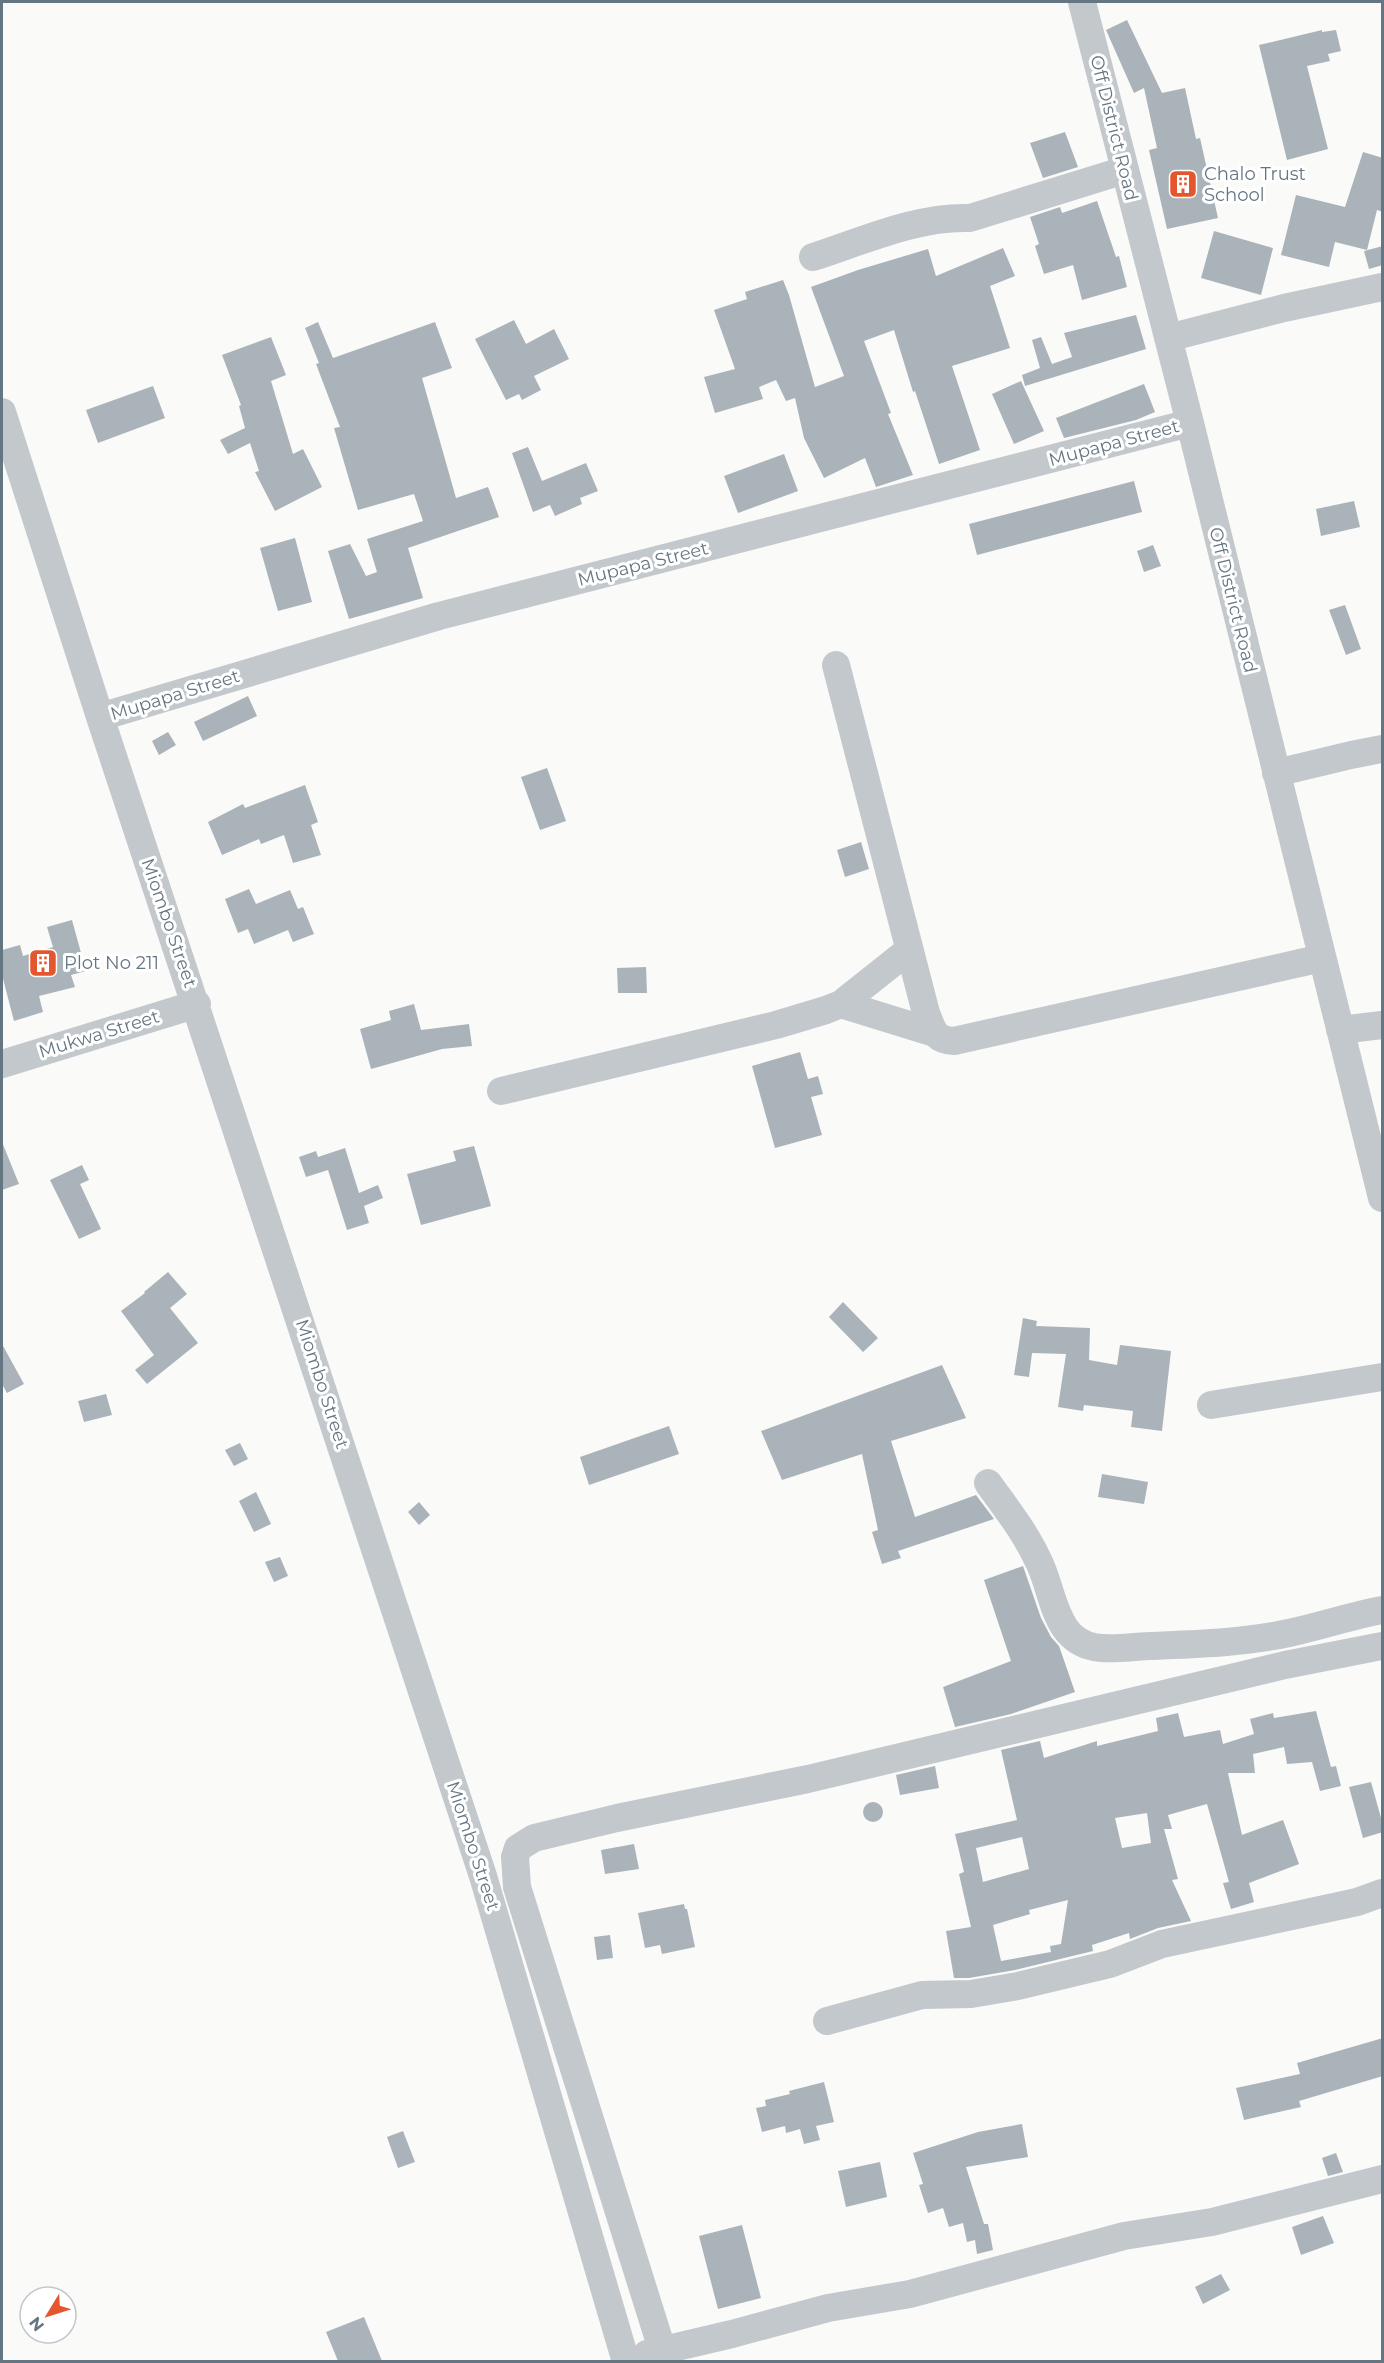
<svg xmlns="http://www.w3.org/2000/svg" width="1384" height="2363" viewBox="0 0 1384 2363" font-family="Montserrat,sans-serif">
	<style>
		.building { fill: #aab3b9; fill-rule: evenodd }
		.lines { fill: none; stroke-linecap: round; stroke-linejoin: round }
		.minor { stroke: #c3c8cc; stroke-width: 28 }
		.labels { text-anchor: middle; stroke-width: 6; stroke-linejoin: round; paint-order: stroke }
		.street-label { font-size: 18px; fill: #657683; stroke: #fff }
		.poi-label { font-size: 18px; fill: #657683; stroke: #fff; text-anchor: start }
	</style>
	<rect width="100%" height="100%" fill="#fafaf8"/>
	<path class="building" d="M 1127,20 L 1162,93 L 1185,88 L 1196,139 L 1200,138 L 1218,218 L 1167,229 L 1149,150 L 1157,148 L 1144,88 L 1134,93 L 1106,30 Z
		M 1322,30 L 1322,32 L 1336,30 L 1341,51 L 1328,54 L 1330,61 L 1307,66 L 1328,149 L 1287,160 L 1259,45 Z
		M 1065,132 L 1078,167 L 1043,178 L 1030,143 Z
		M 1363,152 L 1383,158 L 1383,212 L 1377,210 L 1367,250 L 1335,242 L 1329,267 L 1281,255 L 1296,195 L 1345,207 Z
		M 1097,201 L 1116,257 L 1119,256 L 1127,287 L 1082,300 L 1073,265 L 1044,274 L 1035,246 L 1039,244 L 1030,217 L 1060,207 L 1062,213 Z
		M 1214,231 L 1273,248 L 1261,295 L 1201,278 Z
		M 1383,246 L 1383,265 L 1369,269 L 1364,251 Z
		M 1003,248 L 1015,276 L 990,286 L 1010,348 L 952,366 L 980,450 L 939,464 L 915,391 L 913,392 L 894,330 L 864,341 L 891,413 L 888,414 L 913,475 L 876,487 L 865,458 L 824,478 L 804,438 L 795,398 L 786,401 L 776,380 L 759,387 L 763,399 L 715,413 L 704,377 L 735,369 L 714,310 L 747,299 L 745,292 L 783,280 L 789,295 L 815,387 L 844,376 L 811,287 L 858,270 L 928,249 L 936,276 Z
		M 1136,315 L 1146,349 L 1025,386 L 1022,375 L 1040,368 L 1032,340 L 1041,337 L 1052,364 L 1072,357 L 1064,333 Z
		M 514,320 L 526,344 L 554,329 L 569,359 L 534,376 L 541,390 L 522,400 L 519,394 L 506,400 L 475,339 Z
		M 318,322 L 333,358 L 435,322 L 452,368 L 422,378 L 456,498 L 488,487 L 499,517 L 408,548 L 423,598 L 349,619 L 328,551 L 350,544 L 366,576 L 377,572 L 367,539 L 423,521 L 414,494 L 358,510 L 334,428 L 340,427 L 316,364 L 319,363 L 305,328 Z
		M 271,337 L 286,375 L 271,381 L 293,454 L 303,449 L 322,487 L 275,511 L 255,472 L 259,471 L 250,443 L 228,454 L 220,440 L 245,428 L 239,406 L 241,405 L 222,355 Z
		M 1021,381 L 1044,431 L 1014,444 L 992,394 Z
		M 1144,384 L 1155,412 L 1136,420 L 1064,438 L 1056,418 Z
		M 153,386 L 165,418 L 98,443 L 86,410 Z
		M 528,447 L 542,481 L 586,463 L 598,491 L 580,498 L 582,504 L 555,516 L 550,505 L 533,512 L 512,453 Z
		M 784,454 L 798,491 L 738,513 L 724,476 Z
		M 1134,481 L 1142,512 L 977,555 L 969,524 Z
		M 1354,501 L 1360,527 L 1321,536 L 1316,509 Z
		M 295,538 L 312,602 L 278,611 L 260,548 Z
		M 1153,545 L 1161,566 L 1144,572 L 1137,551 Z
		M 1345,605 L 1361,649 L 1346,655 L 1329,610 Z
		M 248,696 L 257,716 L 203,741 L 194,722 Z
		M 168,732 L 176,745 L 159,755 L 152,741 Z
		M 547,768 L 566,821 L 540,830 L 521,777 Z
		M 305,785 L 318,822 L 311,825 L 321,855 L 293,863 L 284,835 L 261,844 L 259,839 L 222,855 L 208,822 L 243,804 L 245,808 Z
		M 861,842 L 869,869 L 845,877 L 837,850 Z
		M 249,889 L 256,904 L 290,890 L 298,909 L 303,907 L 314,934 L 293,942 L 288,930 L 254,944 L 248,929 L 238,933 L 225,899 Z
		M 72,920 L 86,971 L 71,975 L 75,987 L 39,996 L 43,1012 L 14,1021 L 2,975 L 2,950 L 20,945 L 23,956 L 53,947 L 47,927 Z
		M 646,967 L 647,993 L 618,993 L 617,968 Z
		M 414,1004 L 421,1030 L 469,1024 L 472,1046 L 442,1049 L 371,1069 L 360,1029 L 391,1020 L 389,1011 Z
		M 800,1052 L 808,1079 L 818,1076 L 823,1094 L 811,1097 L 822,1135 L 775,1148 L 752,1066 Z
		M 2,1142 L 19,1184 L 2,1190 Z
		M 474,1146 L 491,1206 L 421,1225 L 407,1174 L 456,1161 L 453,1151 Z
		M 345,1148 L 359,1193 L 378,1185 L 383,1198 L 364,1206 L 369,1223 L 347,1230 L 328,1170 L 306,1177 L 299,1157 L 316,1151 L 318,1157 Z
		M 82,1165 L 89,1180 L 80,1184 L 101,1229 L 79,1239 L 50,1180 Z
		M 168,1272 L 187,1294 L 170,1308 L 198,1343 L 147,1384 L 135,1370 L 154,1355 L 121,1311 L 145,1293 L 144,1292 Z
		M 843,1302 L 878,1338 L 863,1352 L 829,1317 Z
		M 1023,1318 L 1037,1321 L 1036,1326 L 1090,1328 L 1089,1360 L 1117,1365 L 1120,1345 L 1171,1351 L 1162,1431 L 1131,1427 L 1133,1411 L 1084,1405 L 1083,1411 L 1058,1407 L 1066,1354 L 1032,1353 L 1029,1377 L 1014,1375 Z
		M 2,1344 L 24,1384 L 7,1393 L 2,1384 Z
		M 942,1365 L 966,1418 L 891,1441 L 915,1517 L 976,1495 L 994,1519 L 898,1551 L 901,1558 L 882,1564 L 872,1532 L 878,1530 L 862,1454 L 782,1480 L 761,1431 Z
		M 106,1394 L 112,1415 L 84,1422 L 78,1401 Z
		M 669,1426 L 679,1454 L 589,1485 L 580,1457 Z
		M 240,1443 L 248,1459 L 234,1466 L 225,1450 Z
		M 1102,1474 L 1148,1482 L 1144,1504 L 1098,1497 Z
		M 256,1492 L 271,1524 L 254,1532 L 239,1501 Z
		M 419,1502 L 430,1515 L 419,1525 L 408,1512 Z
		M 280,1557 L 288,1576 L 274,1582 L 265,1562 Z
		M 1023,1566 L 1041,1618 L 1051,1637 L 1059,1646 L 1075,1692 L 1011,1714 L 955,1727 L 943,1687 L 1011,1661 L 984,1580 Z
		M 1316,1711 L 1331,1767 L 1336,1766 L 1341,1786 L 1320,1791 L 1312,1762 L 1287,1764 L 1284,1747 L 1253,1754 L 1255,1773 L 1228,1773 L 1242,1835 L 1283,1820 L 1299,1864 L 1249,1883 L 1254,1902 L 1231,1909 L 1223,1883 L 1229,1882 L 1207,1804 L 1168,1815 L 1172,1829 L 1164,1829 L 1178,1879 L 1172,1880 L 1191,1921 L 1158,1928 L 1130,1939 L 1129,1933 L 1092,1945 L 1093,1951 L 1015,1970 L 969,1978 L 954,1978 L 946,1931 L 971,1927 L 959,1874 L 964,1872 L 955,1834 L 1017,1820 L 1001,1750 L 1040,1741 L 1044,1758 L 1097,1741 L 1097,1746 L 1158,1731 L 1156,1718 L 1178,1713 L 1184,1737 L 1220,1730 L 1223,1744 L 1254,1734 L 1250,1719 L 1273,1713 L 1274,1718 ZM 1147,1813 L 1151,1843 L 1122,1848 L 1115,1818 ZM 1022,1837 L 1029,1869 L 983,1882 L 976,1848 ZM 1068,1900 L 1061,1944 L 1050,1946 L 1051,1952 L 1001,1961 L 993,1925 L 1030,1914 L 1029,1910 Z
		M 935,1766 L 939,1788 L 900,1795 L 896,1775 Z
		M 1371,1782 L 1383,1825 L 1383,1832 L 1363,1838 L 1349,1787 Z
		M863 1812a10 10 0 1 1 20 0a10 10 0 1 1-20 0Z
		M 634,1844 L 639,1869 L 605,1874 L 601,1850 Z
		M 684,1904 L 685,1909 L 687,1909 L 695,1947 L 662,1954 L 660,1945 L 645,1948 L 638,1913 Z
		M 610,1935 L 613,1958 L 597,1960 L 594,1937 Z
		M 1383,2038 L 1383,2076 L 1299,2101 L 1301,2107 L 1244,2120 L 1236,2088 L 1300,2074 L 1297,2063 Z
		M 824,2082 L 834,2122 L 816,2126 L 820,2140 L 804,2144 L 800,2129 L 786,2133 L 785,2126 L 762,2132 L 756,2108 L 766,2106 L 765,2100 L 790,2094 L 789,2091 Z
		M 1022,2124 L 1028,2157 L 966,2167 L 984,2224 L 988,2224 L 993,2250 L 977,2254 L 975,2240 L 967,2242 L 963,2223 L 949,2227 L 943,2208 L 928,2213 L 919,2185 L 923,2184 L 913,2153 L 978,2132 Z
		M 403,2131 L 415,2162 L 398,2168 L 387,2137 Z
		M 1336,2153 L 1343,2172 L 1328,2176 L 1322,2158 Z
		M 880,2162 L 887,2197 L 846,2207 L 838,2171 Z
		M 1323,2216 L 1334,2243 L 1301,2255 L 1292,2227 Z
		M 742,2225 L 761,2298 L 718,2309 L 699,2236 Z
		M 1221,2274 L 1230,2290 L 1203,2304 L 1195,2287 Z
		M 364,2317 L 382,2361 L 338,2361 L 326,2332 Z"/>
	<g class="lines">
		<path class="minor" d="M 1082,2 L 1190,423 L 1382,1198
			M 813,257 C 863,241 917,216 970,218 L 1125,170
			M 1168,338 L 1284,308 L 1382,287
			M 2,412 L 100,717 L 483,1876 L 626,2362
			M 836,665 L 926,1013 C 933,1030 934,1040 954,1041 L 1322,958
			M 100,717 L 439,616 L 1190,423
			M 1276,773 L 1351,755 L 1382,749
			M 841,1004 L 935,1033
			M 1340,1030 L 1382,1025
			M 2,1064 L 197,1004
			M 501,1091 L 776,1025 L 826,1010 L 841,1004 L 909,950
			M 1211,1405 L 1382,1377
			M 988,1483 C 1006,1508 1025,1532 1038,1560 C 1049,1581 1051,1607 1065,1628 C 1085,1657 1119,1647 1149,1646 C 1196,1644 1243,1643 1289,1633 C 1321,1626 1351,1616 1382,1610
			M 827,2021 L 922,1995 L 971,1994 L 1018,1986 L 1110,1964 L 1162,1944 L 1357,1902 L 1382,1893
			M 647,2354 L 732,2334 L 828,2308 L 910,2294 L 1124,2236 L 1212,2222 L 1382,2179
			M 666,2362 L 517,1887 L 515,1857 L 518,1848 L 534,1838 L 617,1818 L 808,1779 L 1285,1665 L 1382,1646"/>
	</g>
	<defs>
		<g id="building-square" transform="scale(1.5)"><rect x="-9" y="-9" width="18" height="18" rx="4" fill="#e4572e" stroke="#fff"/><path d="M-4-6H4V6H1V3H-1V6H-4ZM-2.5-4.3h1.7v1.8h-1.7ZM.8-4.3h1.7v1.8H.8ZM-2.5-1h1.7V.8h-1.7ZM.8-1h1.7V.8H.8Z" fill="#fff"/></g>
	</defs>
	<g fill-rule="evenodd">
		<use href="#building-square" x="1183" y="184"/>
		<use href="#building-square" x="43" y="963"/>
	</g>
	<g class="labels">
		<g class="street-label">
			<text transform="translate(1114 128) rotate(76)" y="6">Off District Road</text>
			<text transform="translate(1114 443) rotate(-15)" y="6">Mupapa Street</text>
			<text transform="translate(643 564) rotate(-14)" y="6">Mupapa Street</text>
			<text transform="translate(1233 600) rotate(76)" y="6">Off District Road</text>
			<text transform="translate(175 695) rotate(-17)" y="6">Mupapa Street</text>
			<text transform="translate(169 923) rotate(71)" y="6">Miombo Street</text>
			<text transform="translate(99 1034) rotate(-17)" y="6">Mukwa Street</text>
			<text transform="translate(322 1384) rotate(72)" y="6">Miombo Street</text>
			<text transform="translate(473 1846) rotate(72)" y="6">Miombo Street</text>
		</g>
		<g class="poi-label">
			<text x="1204" y="180">Chalo Trust<tspan x="1204" dy="21">School</tspan></text>
			<text x="64" y="969">Plot No 211</text>
		</g>
	</g>
	<rect width="1384" height="2363" fill="none" stroke="#657683" stroke-width="6"/>
	<g transform="translate(48 2315) rotate(232)"><circle r="28" fill="#ffffff" stroke="#c1c8cd" stroke-width="1.5"/>
	<path d="M0-4.5L10 22L0 15L-10 22Z" fill="#e4572e"/>
	<text y="-9" font-size="16" font-weight="bold" text-anchor="middle" fill="#657683">N</text>
	</g>
</svg>
